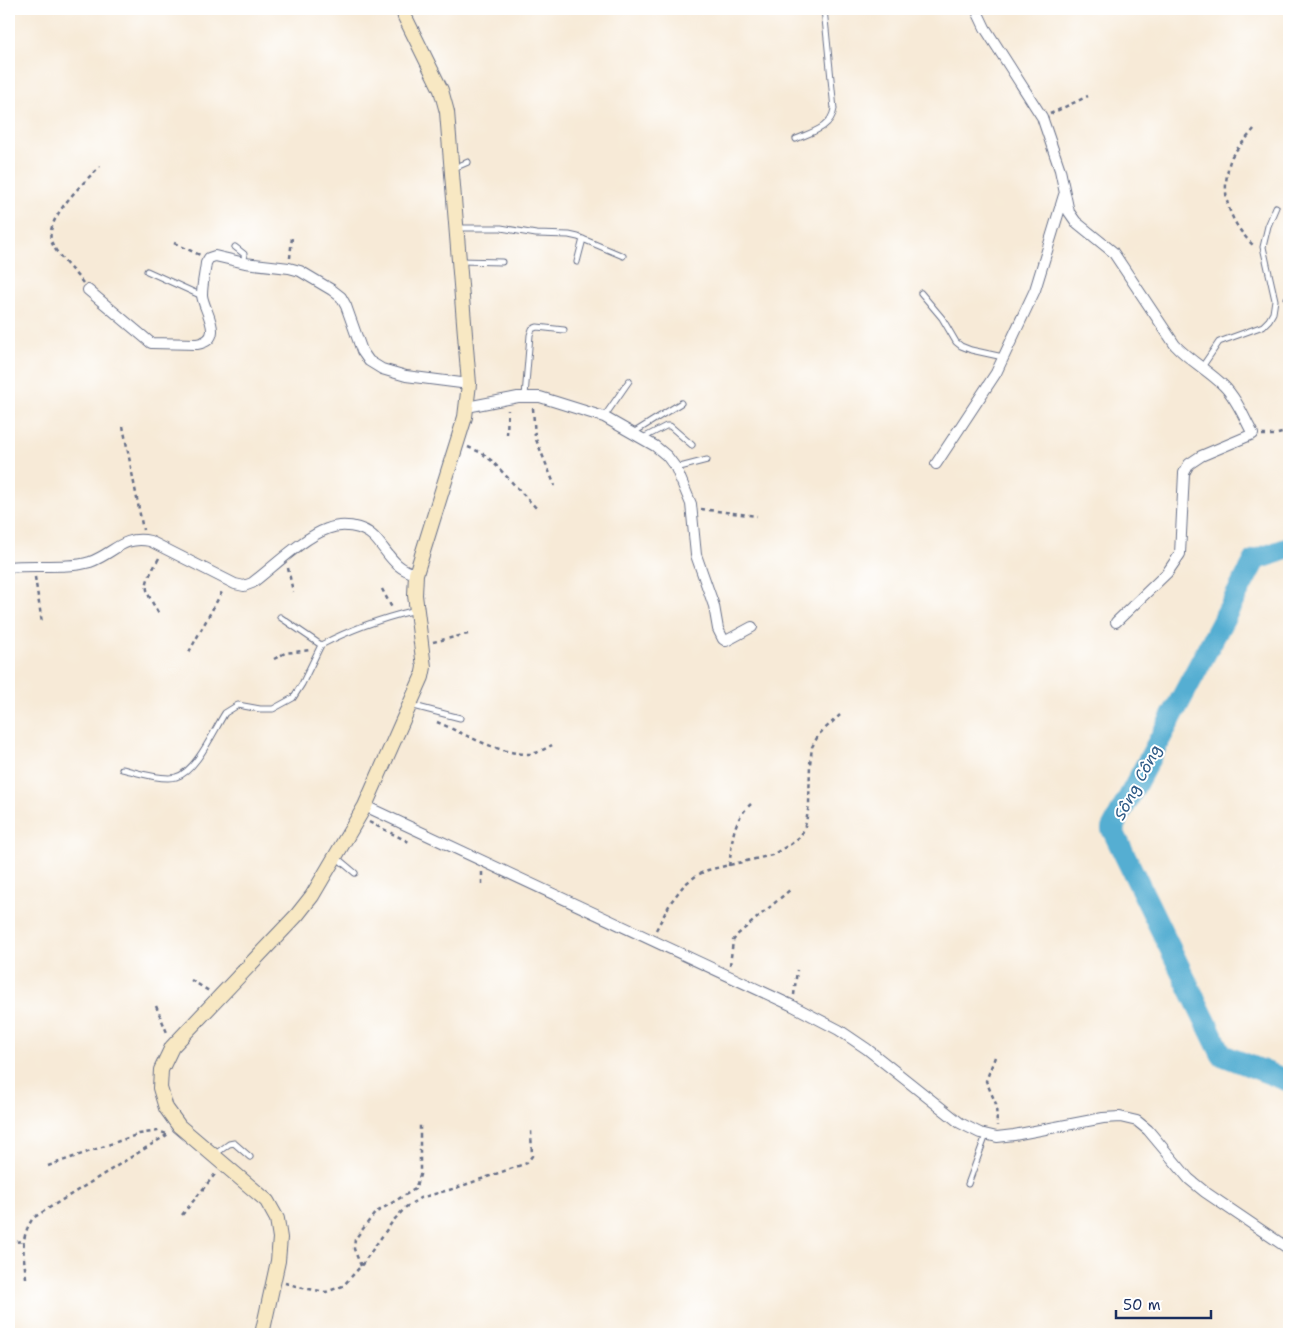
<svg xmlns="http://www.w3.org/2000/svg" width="1298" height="1343" viewBox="0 0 1298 1343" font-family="'Shantell Sans',sans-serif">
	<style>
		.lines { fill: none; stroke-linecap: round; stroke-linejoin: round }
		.river { stroke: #54aed2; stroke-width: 22 }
		.service-casing { stroke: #687088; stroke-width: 7 }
		.minor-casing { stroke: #687088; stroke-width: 12 }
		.secondary-casing { stroke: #687088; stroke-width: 16 }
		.path { stroke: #687088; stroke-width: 2.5; stroke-dasharray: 4 4; stroke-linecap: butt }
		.service { stroke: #fff; stroke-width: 5 }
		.minor { stroke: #fff; stroke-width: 10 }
		.secondary { stroke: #f8e8c3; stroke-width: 14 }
		.labels { text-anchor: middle; stroke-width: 4; stroke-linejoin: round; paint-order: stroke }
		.water-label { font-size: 16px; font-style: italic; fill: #2f5b87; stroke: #fff }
	</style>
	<rect width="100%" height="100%" fill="#fff"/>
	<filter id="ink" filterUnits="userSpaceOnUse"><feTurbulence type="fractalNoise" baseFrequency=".02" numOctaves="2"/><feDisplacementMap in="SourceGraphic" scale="10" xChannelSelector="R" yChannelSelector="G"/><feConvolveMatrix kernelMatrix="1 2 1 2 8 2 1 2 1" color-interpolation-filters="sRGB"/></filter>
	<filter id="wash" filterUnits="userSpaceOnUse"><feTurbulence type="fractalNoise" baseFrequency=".0096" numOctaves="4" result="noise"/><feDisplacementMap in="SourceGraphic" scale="20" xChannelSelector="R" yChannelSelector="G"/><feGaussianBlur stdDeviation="1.12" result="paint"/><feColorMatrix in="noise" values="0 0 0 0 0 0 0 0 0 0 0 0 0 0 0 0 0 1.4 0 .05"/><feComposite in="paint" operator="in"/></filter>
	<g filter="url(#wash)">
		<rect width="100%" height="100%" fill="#f7ead7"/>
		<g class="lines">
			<path class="river" d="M 1289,548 L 1255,560 L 1112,829 L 1222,1055 L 1289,1081"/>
		</g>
	</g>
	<g filter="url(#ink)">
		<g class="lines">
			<g class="service-casing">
				<path id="service" d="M 796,139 C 812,132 831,128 834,109 L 824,9
					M 452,169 L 468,162
					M 457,228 L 501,228 L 536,234 L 569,235 L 578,237 L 623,256
					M 235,247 L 244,254 L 245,263
					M 460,261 L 502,262
					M 577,262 L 583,239
					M 147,271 L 202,296
					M 921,293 L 942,318 L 956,342 L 961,346 L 971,350 L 1003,357
					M 1202,367 L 1219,342 L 1263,326 L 1269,320 L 1273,313 L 1275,300 L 1263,247 L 1268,226 L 1276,207
					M 525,396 L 530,335 L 532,329 L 537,327 L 564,330
					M 604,417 L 629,381
					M 633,433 L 681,403
					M 643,438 L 666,426 L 670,426 L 692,445
					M 676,468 L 707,460
					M 321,645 C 351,629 383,618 416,610
					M 410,705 L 460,718
					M 122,769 C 135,772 163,781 176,777 C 196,772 214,730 225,713 L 238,705 L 260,709 L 273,709 L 293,698 L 302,684 L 321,645 L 280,617
					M 336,857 L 355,873
					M 214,1155 L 229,1144 L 234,1143 L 250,1157
					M 968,1184 L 986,1135"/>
			</g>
			<g class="minor-casing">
				<path id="minor" d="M 976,9 L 985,28 L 1042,117 L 1060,170 L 1069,212 L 1076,222 L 1113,252 L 1175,345 C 1190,361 1209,371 1224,386 C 1237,399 1244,418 1253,434 L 1201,456 L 1189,464 L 1184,473 L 1180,554 L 1167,573 L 1116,622
					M 88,290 L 151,343 L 197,344 C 227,339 203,310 202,295 C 202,284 205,273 206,263 L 209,258 L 215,256 L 245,263 L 289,268 L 300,271 L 332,290 L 341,297 L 346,306 L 362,351 L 369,361 L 382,369 L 406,376 L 469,384
					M 467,407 L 518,397 L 540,397 L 604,417 L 655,446 L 667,456 L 676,468 L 691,504 L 696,555 L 714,606 L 718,629 L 723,639 L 726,641 L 752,627
					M 936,464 L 996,373 L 1035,290 L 1064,195
					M 9,567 C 34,564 67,569 90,562 C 113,554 123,535 150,541 L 235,584 L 244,586 L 252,583 C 272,568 304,537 327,529 C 341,523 362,525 374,537 C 389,553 393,568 416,574
					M 365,806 L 793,1006 L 839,1030 L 867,1049 L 960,1123 L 980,1133 L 997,1137 L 1014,1135 L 1103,1118 L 1120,1117 L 1137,1121 L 1148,1130 L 1189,1179 L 1205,1192 L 1289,1249"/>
			</g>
			<g class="secondary-casing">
				<path id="secondary" d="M 262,1334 L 278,1261 L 280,1238 L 277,1219 L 267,1201 L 179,1126 L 166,1108 L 160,1088 L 161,1070 L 172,1047 L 297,915 L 312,896 L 365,806 L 422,677 L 424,667 L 415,595 L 416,574 L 465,417 L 469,384 L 447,112 L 441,90 L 405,17 L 403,9"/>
			</g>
			<path class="path" d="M 1050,114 L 1088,96
				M 1254,129 C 1247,138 1238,147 1232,156 C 1229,162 1228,169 1227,175 C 1222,204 1234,227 1255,247
				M 174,243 L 200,255
				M 290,258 L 292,237
				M 83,283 C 73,270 58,257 52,243 C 42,220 85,182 100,166
				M 1283,299 L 1289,294
				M 533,408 L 535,437 L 555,486
				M 123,426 L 143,530
				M 507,435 L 508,410
				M 1262,435 L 1274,435 L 1289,431
				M 468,447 L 482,453 L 492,461 L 538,510
				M 701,509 L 757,516
				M 159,558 C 143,587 142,585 159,614
				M 288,568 L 293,592
				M 35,577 L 42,623
				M 382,589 L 392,608
				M 433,642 L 468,634
				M 189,652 L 223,590
				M 274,659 L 285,653 L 311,650
				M 437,722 C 463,733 500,755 530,754 C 538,753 545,749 552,745
				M 369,822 L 411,843
				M 729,866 C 733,840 731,822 751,804
				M 482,872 L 482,885
				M 656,930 L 671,902 L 684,885 L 697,875 L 708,870 L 772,855 L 791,844 L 801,836 L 806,823 L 809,804 L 810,764 L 812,747 L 819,734 L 840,715
				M 730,965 L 733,941 L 737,935 L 791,889
				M 191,980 L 209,991
				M 794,995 L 797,970
				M 156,1006 L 168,1035
				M 995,1057 L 986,1081 L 996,1104 L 997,1126
				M 48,1166 L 139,1134 L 158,1131 L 167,1134
				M 182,1215 L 216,1173
				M 9,1243 L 23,1241
				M 361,1266 L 354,1249 L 355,1239 L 359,1234 L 375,1213 L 415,1189 L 420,1175 L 420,1123
				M 26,1278 C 24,1254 19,1239 33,1218 L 170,1133
				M 285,1283 L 303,1288 L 326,1292 L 343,1286 L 361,1266 L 393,1221 L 406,1207 L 420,1198 L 456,1188 L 527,1163 L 532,1156 L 531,1130
				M 103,1333 L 105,1334"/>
			<use href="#service" class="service"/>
			<use href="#minor" class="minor"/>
			<use href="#secondary" class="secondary"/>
		</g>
	</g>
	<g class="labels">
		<g class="water-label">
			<text transform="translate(1137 782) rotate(-62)" y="6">Sông Công</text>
		</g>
	</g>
	<rect width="1298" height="1343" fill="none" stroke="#fff" stroke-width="30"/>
	<path d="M1116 1310v8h95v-8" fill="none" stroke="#1b2f5e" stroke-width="2.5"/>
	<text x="1123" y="1310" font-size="15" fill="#1b2f5e" stroke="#ffffff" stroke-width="4" paint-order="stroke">50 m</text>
</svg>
